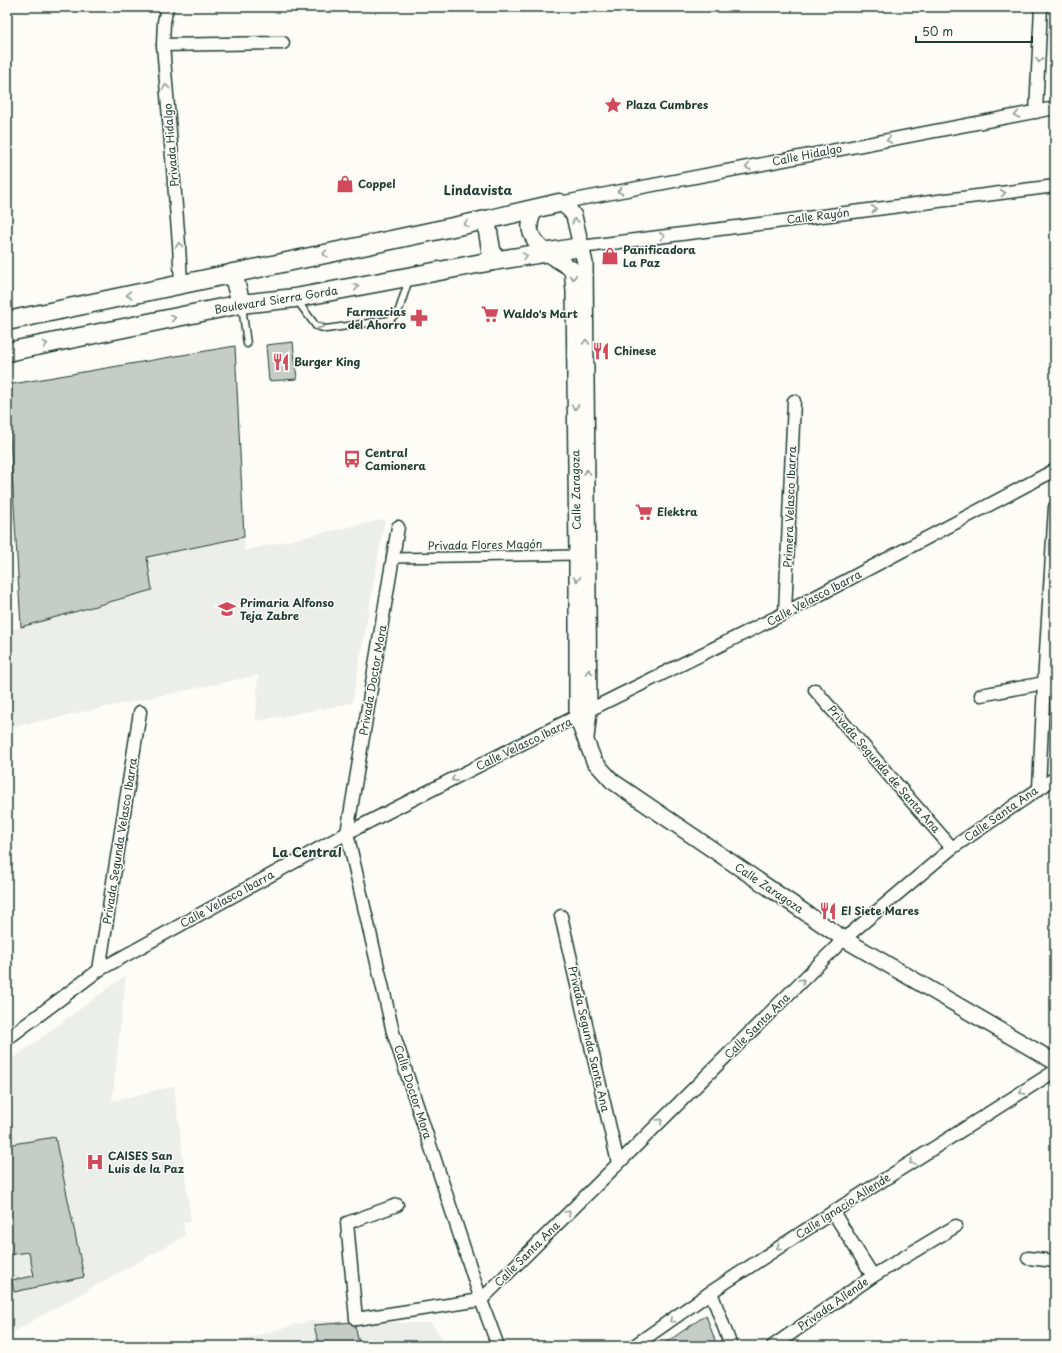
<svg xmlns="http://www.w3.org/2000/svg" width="1062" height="1353" viewBox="0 0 1062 1353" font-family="'Playpen Sans',sans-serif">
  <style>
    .built { fill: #eceee9 }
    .building { fill: #c6cdc7; stroke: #1f3d34 }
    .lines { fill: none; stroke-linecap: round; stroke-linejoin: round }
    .service-casing { stroke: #1f3d34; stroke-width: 9 }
    .pedestrian-casing { stroke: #1f3d34; stroke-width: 12 }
    .minor-casing { stroke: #1f3d34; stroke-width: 15 }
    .tertiary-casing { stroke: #1f3d34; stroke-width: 18 }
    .secondary-casing { stroke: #1f3d34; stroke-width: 21 }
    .service { stroke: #fdfcf7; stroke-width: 6 }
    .pedestrian { stroke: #fdfcf7; stroke-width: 9 }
    .minor { stroke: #fdfcf7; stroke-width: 12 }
    .tertiary { stroke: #fdfcf7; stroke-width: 15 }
    .secondary { stroke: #fdfcf7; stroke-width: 18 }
    .oneway { stroke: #8e9c96 }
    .labels { text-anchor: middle; stroke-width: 3; stroke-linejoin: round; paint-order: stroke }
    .poi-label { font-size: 11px; font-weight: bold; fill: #1f3d34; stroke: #fdfcf7; text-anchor: start }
    .street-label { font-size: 11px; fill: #1f3d34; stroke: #fdfcf7 }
    .quarter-label { font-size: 13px; font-weight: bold; fill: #1f3d34; stroke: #fdfcf7 }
  </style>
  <rect width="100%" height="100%" fill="#fdfcf7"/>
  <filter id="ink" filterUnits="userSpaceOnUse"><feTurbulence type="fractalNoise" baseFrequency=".025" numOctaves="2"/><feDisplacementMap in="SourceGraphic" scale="8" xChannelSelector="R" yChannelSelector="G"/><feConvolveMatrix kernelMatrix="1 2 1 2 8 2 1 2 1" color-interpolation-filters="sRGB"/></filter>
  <g filter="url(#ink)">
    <g class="built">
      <polygon points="385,519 352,703 256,721 258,675 7,728 7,631 152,590 147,557 244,537 244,551"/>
      <polygon points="126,975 112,1101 174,1086 191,1222 183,1223 185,1236 18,1329 7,1337 7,1063"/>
      <polygon points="309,1321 431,1323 448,1346 220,1346"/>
    </g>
    <g class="building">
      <polygon points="293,342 297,379 269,381 266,345"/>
      <polygon points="235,346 244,537 147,557 152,590 21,627 7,385"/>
      <polygon points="55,1137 84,1277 14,1292 12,1280 34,1276 29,1252 7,1255 7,1145"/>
      <polygon points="706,1315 717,1346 661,1346"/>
      <polygon points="354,1322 359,1343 348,1346 319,1346 314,1325"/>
    </g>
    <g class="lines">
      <g class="service-casing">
        <g id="service">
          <polyline points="296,299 316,326 326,329 390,320 399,310 409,279"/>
          <polyline points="242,306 247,344"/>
        </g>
      </g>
      <g class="pedestrian-casing">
        <polyline id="pedestrian" points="393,558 577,555"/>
      </g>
      <g class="minor-casing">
        <g id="minor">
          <polyline points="167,7 164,22 163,45 179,244 181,284"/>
          <polyline points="163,45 283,43"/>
          <polyline points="1036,112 1041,7"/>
          <polyline points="559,203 1055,108"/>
          <polyline points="581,247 1055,186"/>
          <polyline points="398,527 347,833 393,1032 481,1300 498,1346"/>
          <polyline points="785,613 794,401"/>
          <polyline points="815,690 952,848"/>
          <polyline points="981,695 1044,683"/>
          <polyline points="1039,788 1044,683 1055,507"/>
          <polyline points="561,916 618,1163"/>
          <polyline points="99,970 140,712"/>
          <polyline points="7,1039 99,970 347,833 529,740 785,613 1055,470"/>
          <polyline points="397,1205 347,1223 356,1319 481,1300 844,939 952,848 1055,778"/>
          <polyline points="833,1212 873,1276"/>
          <polyline points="1028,1258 1055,1261"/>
          <polyline points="711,1292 731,1346"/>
          <polyline points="634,1346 711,1292 833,1212 1055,1071"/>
          <polyline points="773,1346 873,1276 956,1226"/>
        </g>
      </g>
      <g class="tertiary-casing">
        <g id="tertiary">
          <path d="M559 203C566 206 570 209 574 216L585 263 589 711 586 738"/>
          <path d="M537 208C515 237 550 256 572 269L574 291 577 555V718L594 761 612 781 844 939 1055 1062"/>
        </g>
      </g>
      <g class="secondary-casing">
        <g id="secondary">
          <polyline points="486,220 493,261"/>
          <polyline points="233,273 241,304"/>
          <polyline points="7,321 486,220 559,203"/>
          <polyline points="7,352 241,304 295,298 493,261 581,247"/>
        </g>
      </g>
      <use href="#service" class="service"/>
      <use href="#pedestrian" class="pedestrian"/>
      <use href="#minor" class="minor"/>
      <use href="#tertiary" class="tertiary"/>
      <use href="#secondary" class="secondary"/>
    </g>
    <defs><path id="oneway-chevron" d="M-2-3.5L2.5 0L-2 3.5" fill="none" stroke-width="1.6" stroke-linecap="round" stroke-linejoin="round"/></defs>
    <g class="oneway">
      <use href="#oneway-chevron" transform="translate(1039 60) rotate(93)"/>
      <use href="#oneway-chevron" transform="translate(166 87) rotate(-95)"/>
      <use href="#oneway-chevron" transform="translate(1017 115) rotate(169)"/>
      <use href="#oneway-chevron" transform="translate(889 140) rotate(169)"/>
      <use href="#oneway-chevron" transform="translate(748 167) rotate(169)"/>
      <use href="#oneway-chevron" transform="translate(620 191) rotate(169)"/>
      <use href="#oneway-chevron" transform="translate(1003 193) rotate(-7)"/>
      <use href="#oneway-chevron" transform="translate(874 209) rotate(-7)"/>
      <use href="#oneway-chevron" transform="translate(575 221) rotate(-106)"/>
      <use href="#oneway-chevron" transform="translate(466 224) rotate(168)"/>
      <use href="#oneway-chevron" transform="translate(662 236) rotate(-7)"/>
      <use href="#oneway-chevron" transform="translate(179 245) rotate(-94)"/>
      <use href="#oneway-chevron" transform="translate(325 254) rotate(168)"/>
      <use href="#oneway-chevron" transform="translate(525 256) rotate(-9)"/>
      <use href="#oneway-chevron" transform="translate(573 277) rotate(85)"/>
      <use href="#oneway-chevron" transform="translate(356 287) rotate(-11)"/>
      <use href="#oneway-chevron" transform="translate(129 295) rotate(168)"/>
      <use href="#oneway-chevron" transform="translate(173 318) rotate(-12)"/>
      <use href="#oneway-chevron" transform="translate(321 326) rotate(24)"/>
      <use href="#oneway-chevron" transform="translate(586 342) rotate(-90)"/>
      <use href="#oneway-chevron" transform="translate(45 344) rotate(-12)"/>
      <use href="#oneway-chevron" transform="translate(575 407) rotate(89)"/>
      <use href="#oneway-chevron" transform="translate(587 472) rotate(-90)"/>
      <use href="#oneway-chevron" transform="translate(577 579) rotate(90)"/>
      <use href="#oneway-chevron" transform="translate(589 672) rotate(-90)"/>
      <use href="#oneway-chevron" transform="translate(454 779) rotate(153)"/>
      <use href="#oneway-chevron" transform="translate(802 981) rotate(-45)"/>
      <use href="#oneway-chevron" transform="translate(1022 1092) rotate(148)"/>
      <use href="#oneway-chevron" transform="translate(660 1121) rotate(-45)"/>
      <use href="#oneway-chevron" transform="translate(912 1162) rotate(148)"/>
      <use href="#oneway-chevron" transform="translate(568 1213) rotate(-45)"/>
      <use href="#oneway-chevron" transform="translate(779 1247) rotate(146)"/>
      <use href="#oneway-chevron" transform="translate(672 1320) rotate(145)"/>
    </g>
  </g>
  <defs>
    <g id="sight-bare" transform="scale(1.38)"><path d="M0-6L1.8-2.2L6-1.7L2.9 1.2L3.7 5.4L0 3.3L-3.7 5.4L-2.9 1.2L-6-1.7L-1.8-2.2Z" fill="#d1495b" stroke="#fdfcf7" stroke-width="2.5" paint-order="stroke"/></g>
    <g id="shop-bare" transform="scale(1.38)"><path d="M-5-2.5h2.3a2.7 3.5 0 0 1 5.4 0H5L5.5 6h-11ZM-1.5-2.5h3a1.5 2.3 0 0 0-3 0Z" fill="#d1495b" stroke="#fdfcf7" stroke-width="2.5" paint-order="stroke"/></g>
    <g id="supermarket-bare" transform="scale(1.38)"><path d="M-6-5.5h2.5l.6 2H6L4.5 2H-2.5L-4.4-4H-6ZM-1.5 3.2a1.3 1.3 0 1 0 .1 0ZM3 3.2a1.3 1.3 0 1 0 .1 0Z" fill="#d1495b" stroke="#fdfcf7" stroke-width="2.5" paint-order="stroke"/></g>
    <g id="pharmacy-bare" transform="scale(1.38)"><path d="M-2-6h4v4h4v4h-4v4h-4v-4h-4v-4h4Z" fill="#d1495b" stroke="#fdfcf7" stroke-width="2.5" paint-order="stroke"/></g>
    <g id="restaurant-bare" transform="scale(1.38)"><path d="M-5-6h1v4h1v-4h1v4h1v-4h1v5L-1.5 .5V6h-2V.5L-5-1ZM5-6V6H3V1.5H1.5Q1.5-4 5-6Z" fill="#d1495b" stroke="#fdfcf7" stroke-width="2.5" paint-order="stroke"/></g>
    <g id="bus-bare" transform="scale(1.38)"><path d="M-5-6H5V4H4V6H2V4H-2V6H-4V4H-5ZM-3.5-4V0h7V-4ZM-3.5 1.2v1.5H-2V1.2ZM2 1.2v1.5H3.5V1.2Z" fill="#d1495b" stroke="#fdfcf7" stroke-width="2.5" paint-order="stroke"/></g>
    <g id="school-bare" transform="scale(1.38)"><path d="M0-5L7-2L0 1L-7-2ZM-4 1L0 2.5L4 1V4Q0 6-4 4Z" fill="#d1495b" stroke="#fdfcf7" stroke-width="2.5" paint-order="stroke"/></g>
    <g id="hospital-bare" transform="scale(1.38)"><path d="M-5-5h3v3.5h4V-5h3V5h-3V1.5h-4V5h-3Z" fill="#d1495b" stroke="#fdfcf7" stroke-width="2.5" paint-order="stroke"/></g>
  </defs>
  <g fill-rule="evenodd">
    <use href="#sight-bare" x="613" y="105"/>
    <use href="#shop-bare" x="345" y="184"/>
    <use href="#shop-bare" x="610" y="256"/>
    <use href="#supermarket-bare" x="490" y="314"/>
    <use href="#pharmacy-bare" x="419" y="318"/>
    <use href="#restaurant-bare" x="601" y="351"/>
    <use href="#restaurant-bare" x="281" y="362"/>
    <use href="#bus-bare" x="352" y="459"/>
    <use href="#supermarket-bare" x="644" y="512"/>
    <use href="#school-bare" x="227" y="609"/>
    <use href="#restaurant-bare" x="828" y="911"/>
    <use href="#hospital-bare" x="95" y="1162"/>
  </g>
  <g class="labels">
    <g class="poi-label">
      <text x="626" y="109">Plaza Cumbres</text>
      <text x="358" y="188">Coppel</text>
      <text x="623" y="254">Panificadora<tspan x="623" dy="13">La Paz</tspan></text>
      <text x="406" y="316" text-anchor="end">Farmacias<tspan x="406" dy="13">del Ahorro</tspan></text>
      <text x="503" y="318">Waldo's Mart</text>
      <text x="614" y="355">Chinese</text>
      <text x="294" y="366">Burger King</text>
      <text x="365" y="457">Central<tspan x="365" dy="13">Camionera</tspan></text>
      <text x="657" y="516">Elektra</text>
      <text x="240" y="607">Primaria Alfonso<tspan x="240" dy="13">Teja Zabre</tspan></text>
      <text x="841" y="915">El Siete Mares</text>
      <text x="108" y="1160">CAISES San<tspan x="108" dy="13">Luis de la Paz</tspan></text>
    </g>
    <g class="street-label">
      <text transform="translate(171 145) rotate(-95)" y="4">Privada Hidalgo</text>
      <text transform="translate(807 155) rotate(-11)" y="4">Calle Hidalgo</text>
      <text transform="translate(818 216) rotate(-7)" y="4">Calle Rayón</text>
      <text transform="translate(276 300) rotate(-9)" y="4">Boulevard Sierra Gorda</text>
      <text transform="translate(576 490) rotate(-91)" y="4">Calle Zaragoza</text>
      <text transform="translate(790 507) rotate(-88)" y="4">Primera Velasco Ibarra</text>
      <text transform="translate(485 545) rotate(-1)" y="4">Privada Flores Magón</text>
      <text transform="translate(814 598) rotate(-28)" y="4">Calle Velasco Ibarra</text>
      <text transform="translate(373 680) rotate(-80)" y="4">Privada Doctor Mora</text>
      <text transform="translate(524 744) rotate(-26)" y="4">Calle Velasco Ibarra</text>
      <text transform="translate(884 769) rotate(49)" y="4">Privada Segunda de Santa Ana</text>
      <text transform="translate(1001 814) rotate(-35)" y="4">Calle Santa Ana</text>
      <text transform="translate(120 841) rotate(-81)" y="4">Privada Segunda Velasco Ibarra</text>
      <text transform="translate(769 888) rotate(34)" y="4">Calle Zaragoza</text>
      <text transform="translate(227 899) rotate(-29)" y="4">Calle Velasco Ibarra</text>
      <text transform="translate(757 1026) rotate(-45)" y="4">Calle Santa Ana</text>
      <text transform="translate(589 1039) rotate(77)" y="4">Privada Segunda Santa Ana</text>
      <text transform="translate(413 1092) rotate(72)" y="4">Calle Doctor Mora</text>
      <text transform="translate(843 1206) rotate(-33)" y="4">Calle Ignacio Allende</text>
      <text transform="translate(527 1254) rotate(-45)" y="4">Calle Santa Ana</text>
      <text transform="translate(833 1304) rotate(-35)" y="4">Privada Allende</text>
    </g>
    <g class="quarter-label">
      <text x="478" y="195">Lindavista</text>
      <text x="307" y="857">La Central</text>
    </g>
  </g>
  <rect width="1062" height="1353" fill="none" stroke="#fdfcf7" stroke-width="24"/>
  <rect x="12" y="12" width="1038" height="1329" fill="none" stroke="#1f3d34" stroke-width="1.5" filter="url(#ink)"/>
  <path d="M916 36v6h116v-6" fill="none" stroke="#1f3d34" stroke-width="2"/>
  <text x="922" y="36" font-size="12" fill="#1f3d34" stroke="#fdfcf7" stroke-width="3" paint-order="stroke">50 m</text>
</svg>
